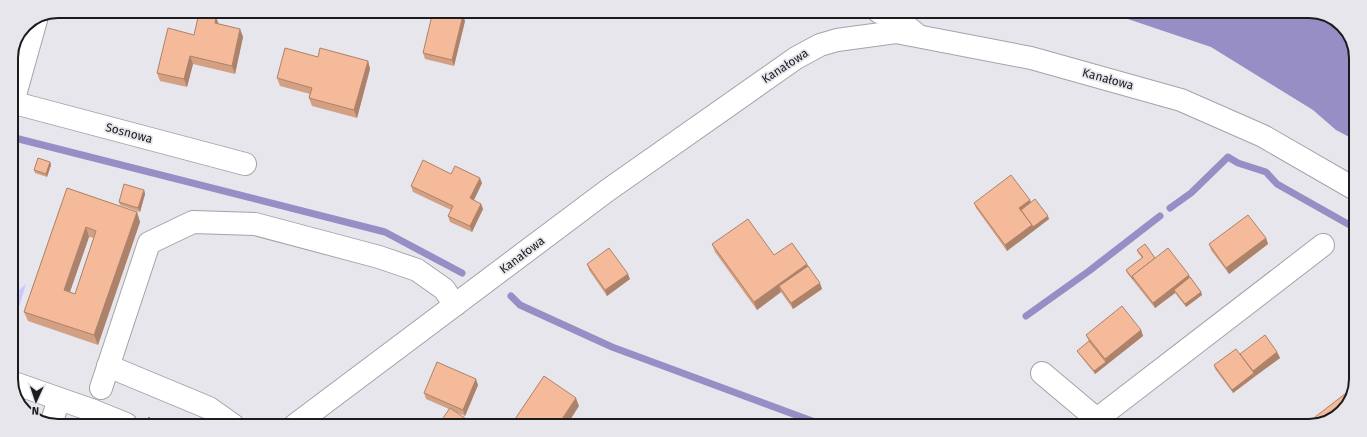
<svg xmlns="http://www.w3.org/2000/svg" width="1367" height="437" viewBox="0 0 1367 437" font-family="'Fira Sans',sans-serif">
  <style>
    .green { fill: #cec7fd }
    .water { fill: #968ec5 }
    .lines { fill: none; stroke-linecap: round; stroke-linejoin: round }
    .stream { stroke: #968ec5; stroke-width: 7 }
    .minor-casing { stroke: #a4a3a9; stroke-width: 24 }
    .major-casing { stroke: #a4a3a9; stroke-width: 24 }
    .path { stroke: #7f7f83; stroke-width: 2.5; stroke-dasharray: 2 3; stroke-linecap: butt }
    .minor { stroke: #fff; stroke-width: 22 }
    .major { stroke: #fff; stroke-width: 22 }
    .wall { fill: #d3a084; fill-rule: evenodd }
    .shaded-wall { fill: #ac826b }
    .building { fill: #f5ba99; stroke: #ac826b; fill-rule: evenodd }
    .labels { text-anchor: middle; stroke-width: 3.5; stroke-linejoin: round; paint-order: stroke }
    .street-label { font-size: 12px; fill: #1c1c1e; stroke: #e7e6ed }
    .rim { fill: none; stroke: #1c1c1e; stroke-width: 2 }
  </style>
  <rect width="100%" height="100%" fill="#e7e6ed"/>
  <polygon class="green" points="26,284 11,333 11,297"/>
  <polygon class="water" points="1107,12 1321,13 1346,29 1356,55 1355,140 1336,130 1313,110 1211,47"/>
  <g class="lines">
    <g class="stream">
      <polyline points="11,137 385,232 462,273"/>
      <polyline points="1170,208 1191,193 1228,157 1238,163 1266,172 1277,184 1355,228"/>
      <polyline points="511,296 520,305 612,347 823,425"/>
      <polyline points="1026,316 1089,271 1160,216"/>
    </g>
    <g class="minor-casing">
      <g id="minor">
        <polyline points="879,12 899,20 915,33"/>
        <polyline points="11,102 245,164"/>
        <polyline points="13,102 36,20"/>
        <polyline points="108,366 209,408 233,425"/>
        <polyline points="1042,373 1105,426"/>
        <polyline points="101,388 149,243 193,222 255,224 379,257 417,270 444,289 455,305"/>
        <polyline points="1097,419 1323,245"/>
        <polyline points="51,424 59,399"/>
        <polyline points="295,425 608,190 796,58 820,45 837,40 896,32 1031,58 1181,100 1263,136 1355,189"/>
      </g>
    </g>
    <g class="major-casing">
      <polyline id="major" points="11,382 94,411 126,424"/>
    </g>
    <g class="path">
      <polyline points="148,418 164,424"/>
      <polyline points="727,425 729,419"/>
    </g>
    <use href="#minor" class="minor"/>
    <use href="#major" class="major"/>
  </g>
  <g class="wall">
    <polygon points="216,17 218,24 240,29 243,37 235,74 193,64 187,87 160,81 157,73 194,35"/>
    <polygon points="465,21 454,66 425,59 423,53"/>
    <polygon points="318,57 368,61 370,69 357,118 312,106 309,98 310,94 280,86 277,78"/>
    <polygon points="50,162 51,165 47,177 35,173 34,170"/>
    <polygon points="451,174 482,183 474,200 481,204 483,209 472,232 450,222 448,216 451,210 413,192 411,186"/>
    <path d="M67 188 137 212 140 222 98 345 28 321 24 312ZM89 237 94 238 75 294 70 292Z"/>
    <polygon points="144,190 145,194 140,212 120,205 119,202"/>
    <polygon points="1030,200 1031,203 1049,219 1007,251 976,208 974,203"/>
    <polygon points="1266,238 1268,244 1229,274 1211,250 1209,244"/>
    <polygon points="712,244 774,255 807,264 822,289 793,309 781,292 757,310 715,252"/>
    <polygon points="1137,250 1155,258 1190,277 1201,292 1202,295 1186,307 1175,293 1155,308 1127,273 1126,270 1142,258 1138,253"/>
    <polygon points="587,264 630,279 607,296 589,270"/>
    <polygon points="1141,330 1143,336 1095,374 1079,354 1077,351 1089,342 1086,335"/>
    <polygon points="1277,352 1280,358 1233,393 1215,369 1214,365 1241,357 1240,354"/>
    <polygon points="478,385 465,416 426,399 424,393"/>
    <polygon points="1338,416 1317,423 1315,417"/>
  </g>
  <g class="shaded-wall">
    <polygon points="463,15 465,21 454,66 452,60"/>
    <polygon points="216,17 219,25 215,23"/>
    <polygon points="240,29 243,37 235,74 232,66"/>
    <polygon points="190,56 193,64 187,87 184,79"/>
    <polygon points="368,61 370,69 357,118 354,110"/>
    <polygon points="50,162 51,165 47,177 46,174"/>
    <polygon points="480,178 482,183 472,204 470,198"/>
    <polygon points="144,190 145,194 140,212 138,208"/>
    <polygon points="1030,200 1032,206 1022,213 1019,208"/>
    <polygon points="481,204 483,209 472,232 470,226"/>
    <polygon points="137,212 140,222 98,345 94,335"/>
    <polygon points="1048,216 1049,219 1007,251 1005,245 1032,225"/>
    <polygon points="86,227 89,237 67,300 64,290"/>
    <polygon points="1266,238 1268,244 1229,274 1226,268"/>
    <polygon points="807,264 810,272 779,286 781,292 757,310 754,302"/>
    <polygon points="628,274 630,279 607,296 605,290"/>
    <polygon points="1189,275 1191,281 1174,290 1175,293 1155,308 1153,303"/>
    <polygon points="820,283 822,289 793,309 791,303"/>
    <polygon points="1201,292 1202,295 1186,307 1185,304"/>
    <polygon points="1141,330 1143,336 1095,374 1094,371 1106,362 1105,359"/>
    <polygon points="1277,352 1280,358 1255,376 1253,371"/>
    <polygon points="1254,373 1255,376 1233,393 1232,390"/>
    <polygon points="476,379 478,385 465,416 463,410"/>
    <polygon points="576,398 579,406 567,425 558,425"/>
  </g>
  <g class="building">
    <polygon points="433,11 449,12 463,15 452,60 423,53"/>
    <polygon points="199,13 216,17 215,23 240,29 232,66 190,56 184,79 157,73 168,28 194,35"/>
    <polygon points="285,48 318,57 320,48 368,61 354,110 309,98 312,88 277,78"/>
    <polygon points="38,158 50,162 46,174 34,170"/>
    <polygon points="423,160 451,174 455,166 480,178 470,198 481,204 470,226 448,216 453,206 411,186"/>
    <polygon points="1011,175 1030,200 1019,208 1032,225 1005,245 974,203"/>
    <polygon points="124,184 144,190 138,208 119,202"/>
    <path d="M67 188 137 212 94 335 24 312ZM86 227 96 231 75 294 64 290Z"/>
    <polygon points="1035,199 1048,216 1033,227 1032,225 1021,210"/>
    <polygon points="1248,215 1266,238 1226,268 1209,244"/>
    <polygon points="748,219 774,255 792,243 807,264 754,302 712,244"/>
    <polygon points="1145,244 1155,258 1132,276 1133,279 1126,270 1143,257 1137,250"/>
    <polygon points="609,248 628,274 605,290 587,264"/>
    <polygon points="1168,248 1189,275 1153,303 1132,276"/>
    <polygon points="808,266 820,283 791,303 779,286"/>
    <polygon points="1190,277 1201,292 1185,304 1174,290"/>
    <polygon points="1122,306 1141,330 1105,359 1086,335"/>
    <polygon points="1265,335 1277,352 1253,371 1240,354"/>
    <polygon points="1089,341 1106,362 1094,371 1077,351"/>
    <polygon points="1236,349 1254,373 1232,390 1214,365"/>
    <polygon points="437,362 476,379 463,410 424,393"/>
    <polygon points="544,376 576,398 558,425 511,425"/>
    <polygon points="1350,390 1353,394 1338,416 1320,422 1315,417"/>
    <polygon points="450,408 475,425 438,425"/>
  </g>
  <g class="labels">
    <g class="street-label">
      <text transform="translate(785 66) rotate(-33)" y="4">Kanałowa</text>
      <text transform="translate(1108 79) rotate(15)" y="4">Kanałowa</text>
      <text transform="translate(129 133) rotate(15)" y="4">Sosnowa</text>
      <text transform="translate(522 255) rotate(-37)" y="4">Kanałowa</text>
    </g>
  </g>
  <path d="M0 0H1367V437H0ZM58 18H1309A40 40 0 0 1 1349 58V379A40 40 0 0 1 1309 419H58A40 40 0 0 1 18 379V58A40 40 0 0 1 58 18Z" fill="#e7e6ed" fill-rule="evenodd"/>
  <path class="rim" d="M58 18H1309A40 40 0 0 1 1349 58V379A40 40 0 0 1 1309 419H58A40 40 0 0 1 18 379V58A40 40 0 0 1 58 18Z"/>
  <g transform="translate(36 401) rotate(183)" stroke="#e7e6ed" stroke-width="3" paint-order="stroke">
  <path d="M0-3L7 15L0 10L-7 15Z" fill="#1c1c1e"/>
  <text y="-6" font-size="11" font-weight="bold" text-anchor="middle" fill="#1c1c1e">N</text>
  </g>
</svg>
